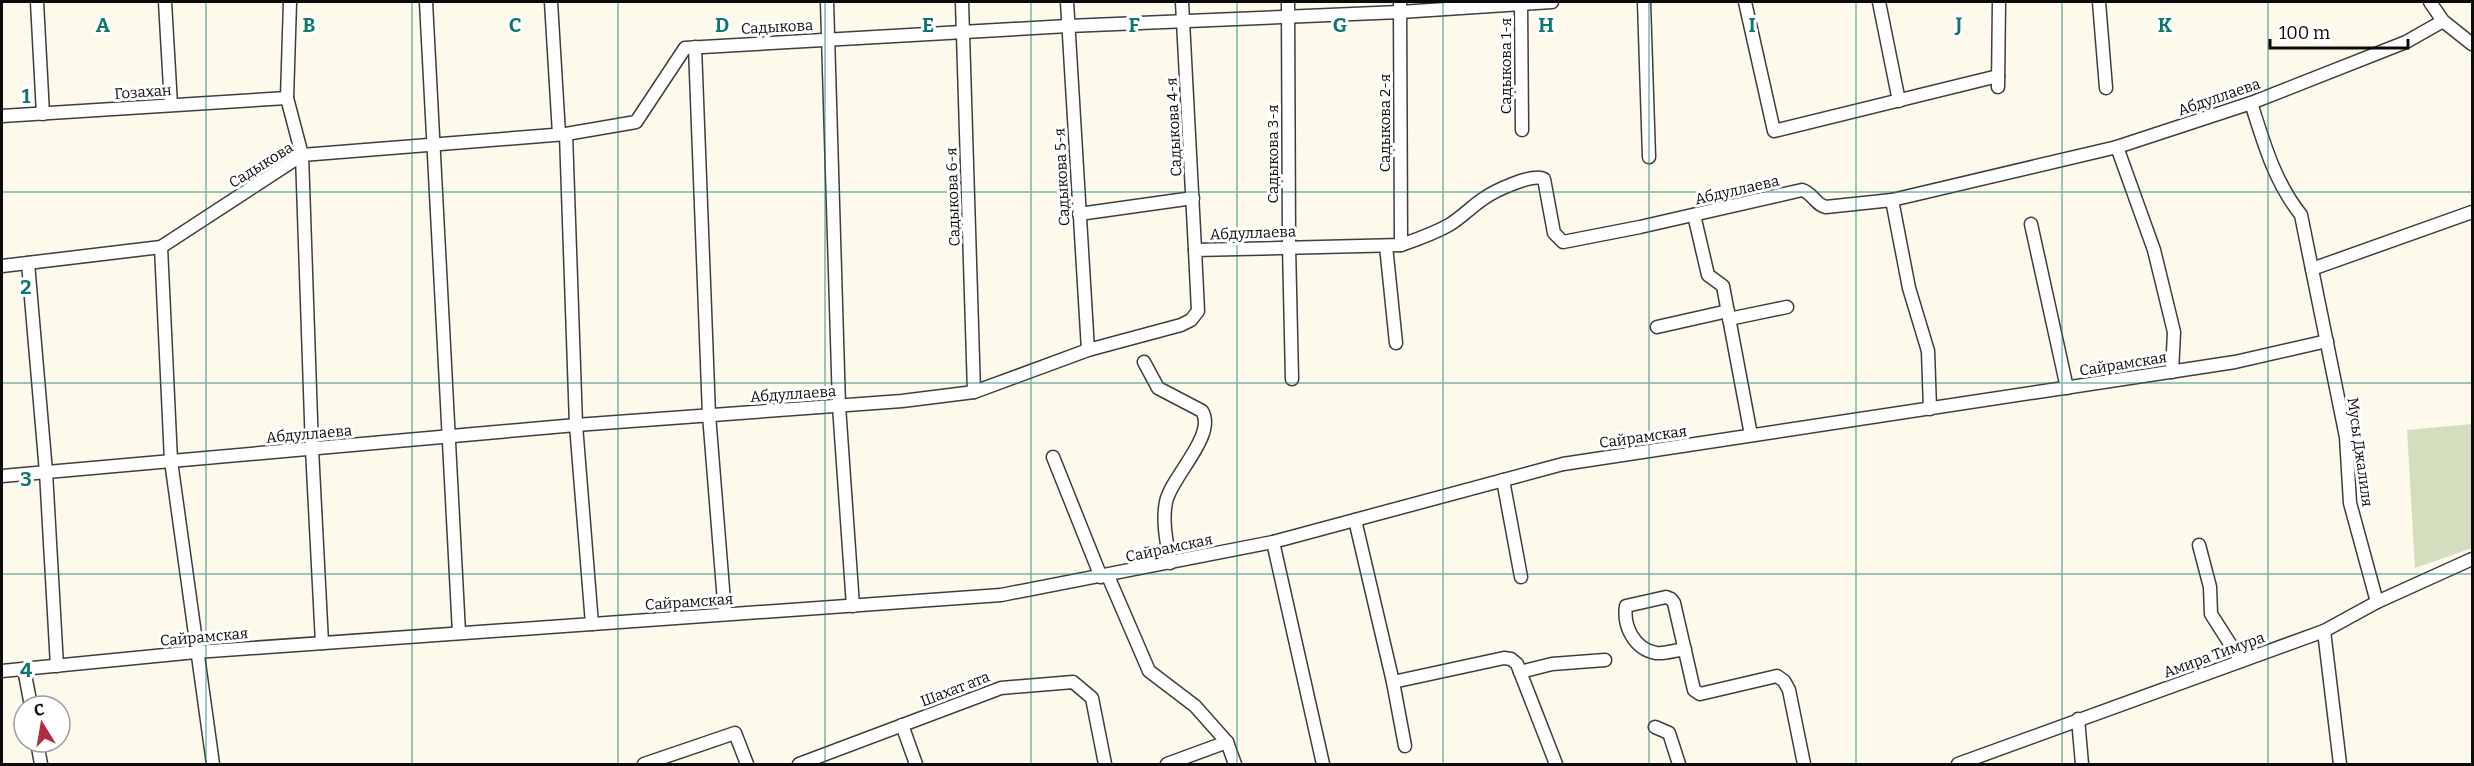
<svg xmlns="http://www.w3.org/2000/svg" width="2474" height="766" viewBox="0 0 2474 766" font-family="Bitter,serif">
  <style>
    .cemetery { fill: #d5ddbf }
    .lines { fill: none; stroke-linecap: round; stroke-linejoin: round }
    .minor-casing { stroke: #3e3e3e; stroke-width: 15 }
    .minor { stroke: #fff; stroke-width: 12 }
    .grid { fill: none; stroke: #0f766e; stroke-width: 1.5; stroke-opacity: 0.55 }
    .labels { text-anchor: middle; stroke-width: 6; stroke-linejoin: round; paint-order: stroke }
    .street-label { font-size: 15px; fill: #0b0b0b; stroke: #fff }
    .grid-label { font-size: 20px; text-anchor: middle; font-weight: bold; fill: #0f766e; stroke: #fff; stroke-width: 6; stroke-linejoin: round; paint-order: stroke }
  </style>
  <rect width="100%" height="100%" fill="#fdf9eb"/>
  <polygon class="cemetery" points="2472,424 2472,548 2415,568 2407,430"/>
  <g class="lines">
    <g class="minor-casing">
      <g id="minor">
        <polyline points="37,2 43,114"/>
        <polyline points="165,2 171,105"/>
        <polyline points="290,2 287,98 302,155 312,449 322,643"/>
        <polyline points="426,2 459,633"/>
        <polyline points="551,2 559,134"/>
        <polyline points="827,2 839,406 853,606"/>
        <polyline points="962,2 974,392"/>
        <polyline points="1067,2 1088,350"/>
        <polyline points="1182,2 1195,250"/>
        <polyline points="1288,2 1289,246 1292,379"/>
        <polyline points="1400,2 1401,245"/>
        <polyline points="1521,2 1522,130"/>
        <polyline points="1644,2 1649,157"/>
        <polyline points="1745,2 1774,131 1998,76"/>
        <polyline points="1879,2 1899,101"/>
        <polyline points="2099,2 2106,88"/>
        <polyline points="2430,2 2443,21 2472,44"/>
        <polyline points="695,47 709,415 725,614"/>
        <polyline points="1998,87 1999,2"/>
        <path d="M2251 103C2264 143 2274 181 2301 215L2346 437 2350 503 2377 602"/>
        <polyline points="2,116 287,98"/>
        <polyline points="566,134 576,425 592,624"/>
        <polyline points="2117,147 2154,250 2174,332 2172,372"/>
        <polyline points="1892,200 1909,288 1928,351 1930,409"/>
        <polyline points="1079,214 1193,198"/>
        <polyline points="1694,215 1708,275 1723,286 1751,435"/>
        <polyline points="2031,224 2067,388"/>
        <polyline points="1386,246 1396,343"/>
        <polyline points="161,247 171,461 213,764"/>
        <polyline points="28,263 46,472 57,666"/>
        <polyline points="2,266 161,247 302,155 566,134 636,122 685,48 1068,26 1400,12 1552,2"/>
        <polyline points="2312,269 2472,212"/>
        <polyline points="1729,319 1787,307"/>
        <polyline points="1657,327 1728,311"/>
        <path d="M1144 362 1158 388 1202 411C1217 435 1171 477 1166 502 1162 522 1167 543 1170 563"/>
        <polyline points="1053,457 1101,577"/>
        <path d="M2 476 576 425 902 401 974 392 1088 350 1181 325 1191 320 1198 311 1195 250 1401 245C1418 239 1433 234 1449 225 1461 218 1471 207 1483 199 1494 191 1532 173 1544 179L1554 233 1563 242 1640 227 1802 190C1813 193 1815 205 1826 207L1892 200 2117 147 2251 103 2406 42 2443 21"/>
        <polyline points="1503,480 1521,577"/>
        <polyline points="1355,520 1393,682 1504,658 1511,659 1517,664 1556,764"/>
        <polyline points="1273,542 1323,764"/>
        <polyline points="2199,545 2210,587 2211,614 2241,661"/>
        <polyline points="1108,576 1149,671 1195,706 1227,742 1235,764"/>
        <polyline points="2324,631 2340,764"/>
        <path d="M1685 649C1677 650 1665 654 1656 653 1634 649 1623 626 1626 606L1666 597 1671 599 1674 603 1694 690 1700 694 1777 676 1784 681 1789 690 1804 764"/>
        <polyline points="24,669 31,706"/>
        <polyline points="2,671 196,652 1001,595 1273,542 1563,464 2235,362 2327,341"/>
        <polyline points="1520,672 1552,664 1605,660"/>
        <polyline points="1393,682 1405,746"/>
        <polyline points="2078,719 2082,764"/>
        <polyline points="902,725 916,764"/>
        <polyline points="1655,727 1669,733 1679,764"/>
        <polyline points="37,742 41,764"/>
        <polyline points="644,764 735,733 747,764"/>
        <polyline points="799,764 1001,688 1073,682 1092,698 1105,764"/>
        <polyline points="1167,764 1227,742"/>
        <polyline points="1958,764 2324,631 2377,602 2472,559"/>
      </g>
    </g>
    <use href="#minor" class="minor"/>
  </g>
  <path class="grid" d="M206 2V764M412 2V764M618 2V764M825 2V764M1031 2V764M1237 2V764M1443 2V764M1649 2V764M1856 2V764M2062 2V764M2268 2V764M2 192H2472M2 383H2472M2 574H2472"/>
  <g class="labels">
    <g class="street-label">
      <text transform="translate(777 27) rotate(-3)" y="5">Садыкова</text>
      <text transform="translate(1506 66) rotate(-90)" y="5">Садыкова 1-я</text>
      <text transform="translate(143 92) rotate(-4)" y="5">Гозахан</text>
      <text transform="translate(2219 97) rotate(-19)" y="5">Абдуллаева</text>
      <text transform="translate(1385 123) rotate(-90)" y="5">Садыкова 2-я</text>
      <text transform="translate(1174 127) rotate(-93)" y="5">Садыкова 4-я</text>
      <text transform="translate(1273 154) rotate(-90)" y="5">Садыкова 3-я</text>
      <text transform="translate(261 165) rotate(-32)" y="5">Садыкова</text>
      <text transform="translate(1062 177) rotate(-93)" y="5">Садыкова 5-я</text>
      <text transform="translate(1737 190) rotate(-13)" y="5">Абдуллаева</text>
      <text transform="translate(953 197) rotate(-92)" y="5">Садыкова 6-я</text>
      <text transform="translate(1253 233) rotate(-2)" y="5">Абдуллаева</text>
      <text transform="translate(2123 364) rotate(-9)" y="5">Сайрамская</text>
      <text transform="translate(793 394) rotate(-4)" y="5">Абдуллаева</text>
      <text transform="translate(309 434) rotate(-5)" y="5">Абдуллаева</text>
      <text transform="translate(1643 437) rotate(-8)" y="5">Сайрамская</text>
      <text transform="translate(2360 452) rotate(82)" y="5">Мусы Джалиля</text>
      <text transform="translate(1169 548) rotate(-12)" y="5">Сайрамская</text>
      <text transform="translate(689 602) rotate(-4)" y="5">Сайрамская</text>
      <text transform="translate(204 637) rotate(-5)" y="5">Сайрамская</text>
      <text transform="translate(2214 655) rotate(-20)" y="5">Амира Тимура</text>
      <text transform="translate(955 689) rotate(-21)" y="5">Шахат ата</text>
    </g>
  </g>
  <g class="grid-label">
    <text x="103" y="32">A</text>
    <text x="309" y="32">B</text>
    <text x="515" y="32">C</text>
    <text x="722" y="32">D</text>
    <text x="928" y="32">E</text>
    <text x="1134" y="32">F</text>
    <text x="1340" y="32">G</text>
    <text x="1546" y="32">H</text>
    <text x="1752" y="32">I</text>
    <text x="1959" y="32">J</text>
    <text x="2165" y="32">K</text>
    <text x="26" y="103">1</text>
    <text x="26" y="294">2</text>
    <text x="26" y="486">3</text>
    <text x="26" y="677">4</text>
  </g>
  <rect width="2474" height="766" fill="none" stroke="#0b0b0b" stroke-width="6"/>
  <g transform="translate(42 724) rotate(349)"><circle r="28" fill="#ffffff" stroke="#9d9d9d" stroke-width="1.5"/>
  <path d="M0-4.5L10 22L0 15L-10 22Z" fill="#b02f3f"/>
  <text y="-9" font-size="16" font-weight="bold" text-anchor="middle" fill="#0b0b0b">С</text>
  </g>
  <path d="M2270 39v9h138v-9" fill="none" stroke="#0b0b0b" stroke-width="3"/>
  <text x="2279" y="39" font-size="18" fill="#0b0b0b" stroke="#ffffff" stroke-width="4.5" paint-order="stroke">100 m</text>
</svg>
